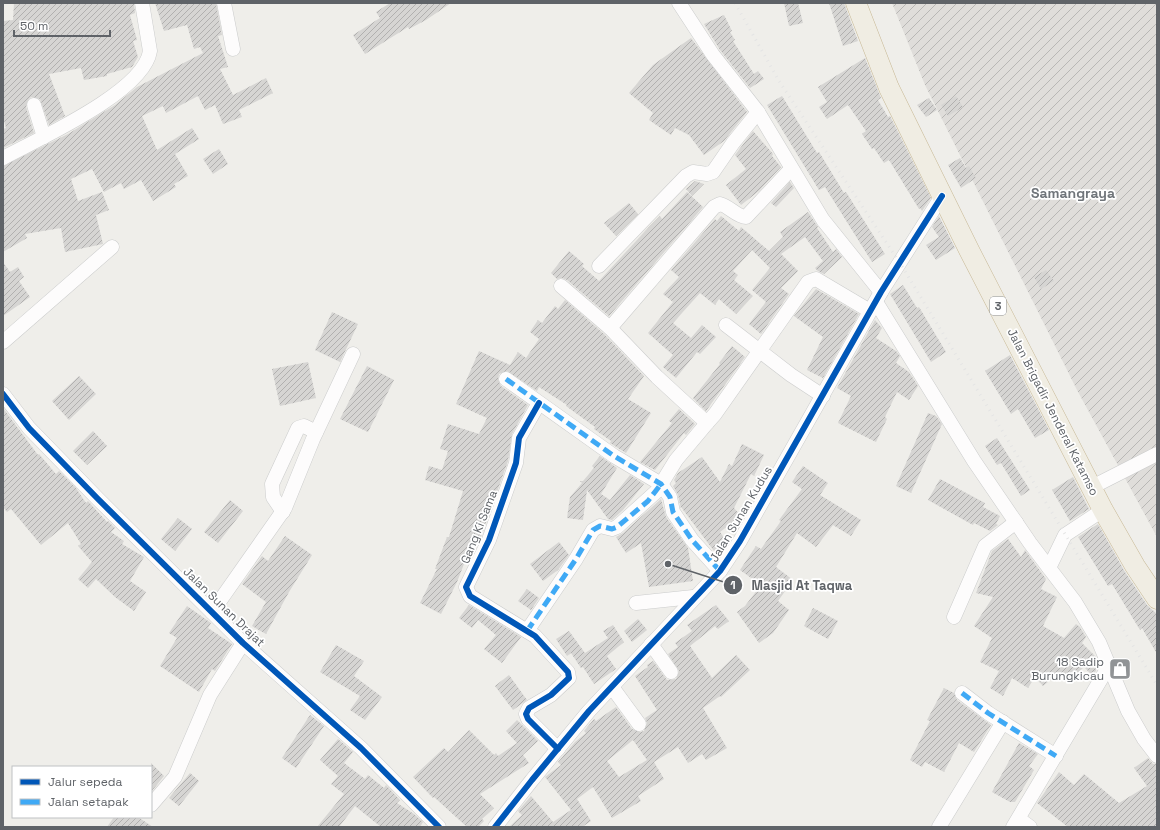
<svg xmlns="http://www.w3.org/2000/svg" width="1160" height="830" viewBox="0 0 1160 830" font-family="'Space Grotesk',sans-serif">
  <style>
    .industrial { fill: url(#industrial-furrows) }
    .building { fill: url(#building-hatch); fill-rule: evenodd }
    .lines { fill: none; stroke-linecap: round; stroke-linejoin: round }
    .minor-casing { stroke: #cbcccc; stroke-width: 15 }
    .highway-casing { stroke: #c8b996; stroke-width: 21 }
    .minor { stroke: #fdfcfc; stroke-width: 14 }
    .highway { stroke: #f0ede3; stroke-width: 20 }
    .rail { stroke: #e4e4e4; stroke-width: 3; stroke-dasharray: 1 5; stroke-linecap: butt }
    .quiet { stroke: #3fa9f5; stroke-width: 5; stroke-dasharray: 10 5; stroke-linecap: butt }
    .cycleway-casing { stroke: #fff; stroke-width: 8 }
    .cycleway { stroke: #0057b8; stroke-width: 6 }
    .labels { text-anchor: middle; stroke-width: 3.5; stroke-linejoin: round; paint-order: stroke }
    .shield { fill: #fff; stroke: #8f9295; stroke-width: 1 }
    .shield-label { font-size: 11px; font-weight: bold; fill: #5f6368 }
    .street-label { font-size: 12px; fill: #5f6368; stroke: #fff }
    .poi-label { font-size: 12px; fill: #5f6368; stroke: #fff; text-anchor: end }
    .quarter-label { font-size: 14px; font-weight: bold; fill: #70757a; stroke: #fff }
    .leader { fill: none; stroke: #5f6368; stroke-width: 1.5 }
    .callout-dot { fill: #5f6368; stroke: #fff; stroke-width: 1.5 }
    .mark-label { font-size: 12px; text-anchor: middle; font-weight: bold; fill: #fff }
    .callout-label { font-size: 13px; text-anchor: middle; font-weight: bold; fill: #5f6368; stroke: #fff; stroke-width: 3.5; stroke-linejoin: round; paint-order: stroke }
  </style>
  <defs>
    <pattern id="industrial-furrows" width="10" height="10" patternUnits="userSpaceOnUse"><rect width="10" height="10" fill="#dfddda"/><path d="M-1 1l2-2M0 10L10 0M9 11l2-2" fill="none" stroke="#b8b7b5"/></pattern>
    <pattern id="building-hatch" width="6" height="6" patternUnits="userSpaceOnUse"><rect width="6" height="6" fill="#d6d5d3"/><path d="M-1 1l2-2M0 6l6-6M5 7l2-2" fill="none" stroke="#b1b0af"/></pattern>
  </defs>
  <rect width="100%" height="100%" fill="#efeeea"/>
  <polygon class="industrial" points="892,3 1157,3 1157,537 1077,390 925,85"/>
  <g class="building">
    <polygon points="14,3 134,3 135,13 130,15 137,40 133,41 138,57 132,67 107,74 107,76 84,80 81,68 49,74 65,116 49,125 40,99 31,97 28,100 26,107 34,133 3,148 3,129 6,128 3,117 3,21 13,20"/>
    <polygon points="155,3 216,3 222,35 218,36 228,67 220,69 233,95 266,78 273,93 239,110 242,117 223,124 215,105 205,110 198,96 166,113 163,106 142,116 157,150 192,128 199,139 175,154 188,176 174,184 176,187 153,201 141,180 124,189 121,183 104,192 92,169 71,179 78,201 102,192 109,210 96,215 103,244 65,252 61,228 25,234 27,238 3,252 3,166 68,134 115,105 137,87 203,53 200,47 194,49 187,25 164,31"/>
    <polygon points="390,3 451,3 426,20 409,29 408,27 365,54 353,35 380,18 376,12"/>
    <polygon points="784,3 798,3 803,23 789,26"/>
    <polygon points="829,3 844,3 858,41 843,46"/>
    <polygon points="724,15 732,31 730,32 735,40 733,41 754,74 758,71 764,79 750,88 720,50 704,24"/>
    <polygon points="691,38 747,112 724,141 704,155 689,135 675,128 671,135 649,120 653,113 629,93 653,65"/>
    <polygon points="865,58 881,98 878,100 888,117 890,116 931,198 922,211 920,208 919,209 889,160 884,163 874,148 872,149 862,134 866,131 848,105 827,119 819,107 827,102 818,87"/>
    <polygon points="782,96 817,153 819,152 844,193 846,192 885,254 872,262 825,187 819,190 767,105"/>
    <polygon points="956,96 963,107 948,116 941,105"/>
    <polygon points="929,98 937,110 926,117 917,105"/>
    <polygon points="753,131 773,154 772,156 781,167 759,191 741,205 726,185 746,169 735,155"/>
    <polygon points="219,149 228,164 213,174 203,159"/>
    <polygon points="960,158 966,168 969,166 976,178 961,188 948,165"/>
    <polygon points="695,181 704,184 692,196 686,189"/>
    <polygon points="790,182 794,188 776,207 771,203"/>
    <polygon points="687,192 703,207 609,316 567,280 562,278 557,279 551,273 569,251 584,264 582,266 599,281 649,227 660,216 662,219"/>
    <polygon points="629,203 638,214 616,236 604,223"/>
    <polygon points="808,212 818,227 817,228 833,252 836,249 842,257 824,274 818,271 815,268 823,261 805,237 781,254 798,271 781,288 789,294 761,334 749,324 766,302 752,290 770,268 752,250 733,271 738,275 734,280 753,296 736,314 719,299 715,305 700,293 673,323 691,338 702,325 716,337 700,354 697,352 676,378 663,367 673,355 648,333 673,302 663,294 679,277 671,270 715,219 717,221 721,216 739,231 741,227 769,251 783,237 780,232"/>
    <polygon points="939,216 955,248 936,260 926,245 939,237 932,227"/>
    <polygon points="3,262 10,272 18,267 24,277 19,281 30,297 3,316"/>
    <polygon points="1046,270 1054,281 1041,289 1034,277"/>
    <polygon points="903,285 917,308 919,307 946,352 931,362 890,294"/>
    <polygon points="816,289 859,314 823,378 807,370 823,337 794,316"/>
    <polygon points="565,300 604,334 644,376 628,399 651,413 626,453 610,443 611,441 594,429 595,427 566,406 567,405 539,387 537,391 507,371 499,374 498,379 501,386 528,405 512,434 508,461 481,537 478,543 473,541 457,582 441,614 420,603 437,569 435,569 447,537 449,537 463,491 425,480 429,466 442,470 448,451 440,449 448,424 479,434 487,418 456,404 479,351 510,365 518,352 526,358 539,339 530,332 538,320 542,323 555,306 558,309"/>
    <polygon points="332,312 358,324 340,362 315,350"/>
    <polygon points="875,320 882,328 876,338 896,351 900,356 896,363 909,372 918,386 909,400 897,392 885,417 887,419 876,442 838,423 851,396 837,388"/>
    <polygon points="732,346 745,357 706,411 693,398 720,364 719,363"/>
    <polygon points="1010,355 1049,430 1035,438 1018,409 1011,414 985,371"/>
    <polygon points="308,362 316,398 280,406 272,369"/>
    <polygon points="367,366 394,380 368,432 340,419"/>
    <polygon points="79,376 96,394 69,420 52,401"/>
    <polygon points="3,408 38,455 39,454 56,474 59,471 76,488 86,503 88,501 107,522 108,521 115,528 111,532 124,541 122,544 144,557 130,581 146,592 134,611 115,597 96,579 88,588 78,579 92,562 78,546 81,544 68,523 41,545 11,509 7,512 3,507"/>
    <polygon points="679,409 695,424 686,435 684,433 655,470 640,462 672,423 669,421"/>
    <polygon points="928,413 936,416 942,424 911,493 896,486"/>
    <polygon points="93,431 107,446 87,465 73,451"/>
    <polygon points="997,438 1030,490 1021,496 1001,463 997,465 985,446"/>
    <polygon points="742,444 764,455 754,476 751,474 734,508 741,516 720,532 727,542 714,551 681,507 681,509 678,495 673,486 676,483 674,480 678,473 702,457 720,482 729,464 732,466"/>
    <polygon points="600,456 617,468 601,494 610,500 630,475 644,484 623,510 612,520 608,519 587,490 583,520 567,518 570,497 582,483 580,481 583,481 594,468 592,466"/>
    <polygon points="803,466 828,483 820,495 861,520 851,536 833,525 816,547 797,533 776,567 793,580 778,601 789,610 773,633 759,643 737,612 745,606 761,585 740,570 756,546 761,549 781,521 779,520 802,489 792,482"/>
    <polygon points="1073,477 1089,509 1070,521 1052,490"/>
    <polygon points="940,479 985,503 983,507 1000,516 996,524 998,525 990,531 974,523 973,525 928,500"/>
    <polygon points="661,499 666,517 688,548 693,581 649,587 641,543 626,553 616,537 623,533"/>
    <polygon points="230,500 243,511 218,543 204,532"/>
    <polygon points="178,518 192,529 175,551 161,539"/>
    <polygon points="1098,524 1125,572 1147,605 1157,614 1157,654 1142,628 1140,630 1112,584 1108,586 1078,537"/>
    <polygon points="285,536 312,555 289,592 266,634 252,626 266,602 242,584 262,556 268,561"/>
    <polygon points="1008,539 1021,557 1025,550 1046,579 1041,589 1057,597 1043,626 1064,638 1076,624 1080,627 1086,637 1082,643 1096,657 1099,665 1093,676 1084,667 1068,682 1059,673 1043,686 1035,677 1028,688 1012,678 1003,696 990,688 999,671 980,662 992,638 974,626 993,597 976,593 992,551"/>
    <polygon points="559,542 569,555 558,570 543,581 530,564"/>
    <polygon points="527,589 539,598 531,610 518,601"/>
    <polygon points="469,605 521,637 502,663 484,649 496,635 478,620 472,628 459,618"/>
    <path d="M716 605 729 621 718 629 715 626 690 646 712 678 736 655 750 670 721 697 720 696 703 708 727 748 706 760 702 754 688 763 678 747 654 762 664 779 638 796 641 801 612 818 593 787 577 799 591 821 582 827H509L522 815 518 811 531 796 553 822 571 810 545 777 561 765 558 762 575 742 586 733 584 731 594 719 596 721 616 707 632 729 640 732 644 731 647 723 645 718 657 710 635 676 648 667 647 665 653 661 667 680 676 679 679 671 668 654 678 647 675 643 692 631 687 625ZM633 740 647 760 619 777 607 761Z"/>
    <polygon points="187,606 211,623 208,628 232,644 215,671 212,669 199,692 160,666 177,638 169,633"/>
    <polygon points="813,608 838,621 828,639 804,626"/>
    <polygon points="638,619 647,630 632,642 624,631"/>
    <polygon points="613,625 624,642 607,656 616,669 594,684 583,667 581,668 571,653 567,656 556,639 569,631 585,653 608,638 603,631"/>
    <polygon points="336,645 364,661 354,676 382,697 365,720 350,710 360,696 320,672"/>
    <polygon points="509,675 527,700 513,710 495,686"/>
    <polygon points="944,688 954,693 957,700 991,725 974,752 959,743 944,772 925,762 922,767 910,760 930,721 927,720"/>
    <polygon points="310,715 324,726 296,768 282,758"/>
    <polygon points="517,720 538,741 523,755 529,763 480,794 494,808 482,819 484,821 478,827 467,827 434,797 433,798 413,777 444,748 448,752 469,730 494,755 496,753 498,756 517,743 506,731"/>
    <polygon points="338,739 353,752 344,763 365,779 368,775 384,788 386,785 400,800 397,803 414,814 423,822 420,827 381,827 355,806 339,827 317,827 344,794 331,784 338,776 320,760"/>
    <polygon points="1019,743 1038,754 1029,766 1034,770 1015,802 1010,802 992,792"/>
    <polygon points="1148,758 1153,764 1157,764 1157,827 1068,827 1037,803 1059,772 1074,785 1084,774 1119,803 1147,786 1134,768"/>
    <polygon points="151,763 164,776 151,792"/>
    <polygon points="190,773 199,781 179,806 169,798"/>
    <polygon points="114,817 138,817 153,827 107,827"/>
  </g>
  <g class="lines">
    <g class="minor-casing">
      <g id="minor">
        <polyline points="224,3 233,49"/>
        <polyline points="679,3 713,55 758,112 823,220 881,292"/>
        <polyline points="34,105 44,137"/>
        <path d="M3 158C38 139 144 92 150 51L142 3"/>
        <polyline points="599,266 686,176 693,172 707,174 713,172 733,143 758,112"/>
        <polyline points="561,286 610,328 657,377 707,423 715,414 808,282 816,279 870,311"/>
        <polyline points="876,302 974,461 1030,543 1049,568"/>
        <polyline points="726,325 791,375 823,396"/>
        <path d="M610 328 714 207 720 204C729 206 737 217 746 217L791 169"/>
        <polyline points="3,342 112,247"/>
        <polyline points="506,379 614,456 661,484 670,497 673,512 692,540 720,571"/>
        <polyline points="3,394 29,428 97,498 243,643 361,748 439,827"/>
        <polyline points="539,403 519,438 516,463 489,540 466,587 470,596 535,636 568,672 569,678 551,695 529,708 526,714 528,719 558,749"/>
        <polyline points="1092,487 1157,454"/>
        <polyline points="1103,510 1065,535 1049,568 1075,602 1099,642 1128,711 1144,739 1157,756"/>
        <polyline points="283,512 273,497 272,484 298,428 304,426 316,432"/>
        <polyline points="636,603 693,597"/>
        <polyline points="212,612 285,508 313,439 353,354"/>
        <polyline points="954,617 985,546 1016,522"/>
        <polyline points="527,631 576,559 593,530 600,526 612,529 617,527 657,491 676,460 707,423"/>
        <polyline points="651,644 671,672"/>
        <polyline points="612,687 639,724"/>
        <polyline points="962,693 988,713 1056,756"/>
        <polyline points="151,805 175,777 210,695 243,643"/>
        <polyline points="1019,819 1030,827"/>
        <polyline points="495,827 532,780 589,711 720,571 740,541 881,292 942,196"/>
        <polyline points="939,827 1003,722"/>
        <polyline points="1013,827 1110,664"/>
      </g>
    </g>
    <g class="highway-casing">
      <polyline id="highway" points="856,3 889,88 969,250 1103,510 1135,566 1157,599"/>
    </g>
    <use href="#minor" class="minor"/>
    <use href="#highway" class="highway"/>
    <polyline class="rail" points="735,3 779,81 900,263 1157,685"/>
    <g class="quiet">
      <polyline points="506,379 614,456 661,484 670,497 673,512 692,540 720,571"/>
      <polyline points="527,631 576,559 593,530 600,526 612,529 617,527 648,501 661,484"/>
      <polyline points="962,693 988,713 1056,756"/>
    </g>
    <g class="cycleway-casing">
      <g id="cycleway">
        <polyline points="3,394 29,428 97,498 243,643 361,748 439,827"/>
        <polyline points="539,403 519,438 516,463 489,540 466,587 470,596 535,636 568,672 569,678 551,695 529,708 526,714 528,719 558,749"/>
        <polyline points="495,827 532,780 589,711 720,571 740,541 881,292 942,196"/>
      </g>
    </g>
    <use href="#cycleway" class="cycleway"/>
  </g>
  <defs>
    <g id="shop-square" transform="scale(1.15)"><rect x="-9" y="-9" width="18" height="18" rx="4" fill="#919496" stroke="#fff"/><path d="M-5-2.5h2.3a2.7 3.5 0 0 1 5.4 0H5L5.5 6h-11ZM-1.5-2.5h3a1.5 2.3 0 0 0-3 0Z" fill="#fff"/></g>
  </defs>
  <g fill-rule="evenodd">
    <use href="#shop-square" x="1120" y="669"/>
  </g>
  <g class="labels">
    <rect class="shield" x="990" y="297" width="16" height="18" rx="3"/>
    <g class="shield-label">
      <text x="998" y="310">3</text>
    </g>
    <g class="street-label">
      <text transform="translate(1053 412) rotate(63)" y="4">Jalan Brigadir Jenderal Katamso</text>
      <text transform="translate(741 514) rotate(-59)" y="4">Jalan Sunan Kudus</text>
      <text transform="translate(479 527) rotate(-68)" y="4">Gang Ki Sama</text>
      <text transform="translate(224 607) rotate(44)" y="4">Jalan Sunan Drajat</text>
    </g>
    <g class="poi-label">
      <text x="1104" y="666">18 Sadip<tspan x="1104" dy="14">Burungkicau</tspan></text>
    </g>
    <g class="quarter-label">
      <text x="1073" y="198">Samangraya</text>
    </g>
  </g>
  <path class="leader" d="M668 564L733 585"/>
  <g class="callout-dot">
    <circle cx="668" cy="564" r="4"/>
    <circle cx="733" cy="585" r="10"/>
  </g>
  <g class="mark-label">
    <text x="733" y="589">1</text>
  </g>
  <g class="callout-label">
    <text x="802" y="590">Masjid At Taqwa</text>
  </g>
  <rect width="1160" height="830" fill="none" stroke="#5f6368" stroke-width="8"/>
  <rect x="12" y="766" width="140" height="52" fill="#ffffff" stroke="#bfc1c3"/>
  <rect x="20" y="779" width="20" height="6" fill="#0057b8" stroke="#bfc1c3"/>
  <text x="48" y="786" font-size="12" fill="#5f6368">Jalur sepeda</text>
  <rect x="20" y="799" width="20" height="6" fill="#3fa9f5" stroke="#bfc1c3"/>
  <text x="48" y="806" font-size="12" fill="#5f6368">Jalan setapak</text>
  <path d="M14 30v6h96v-6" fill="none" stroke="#5f6368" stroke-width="2"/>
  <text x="20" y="30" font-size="12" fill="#5f6368" stroke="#ffffff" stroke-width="3" paint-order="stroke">50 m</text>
</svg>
